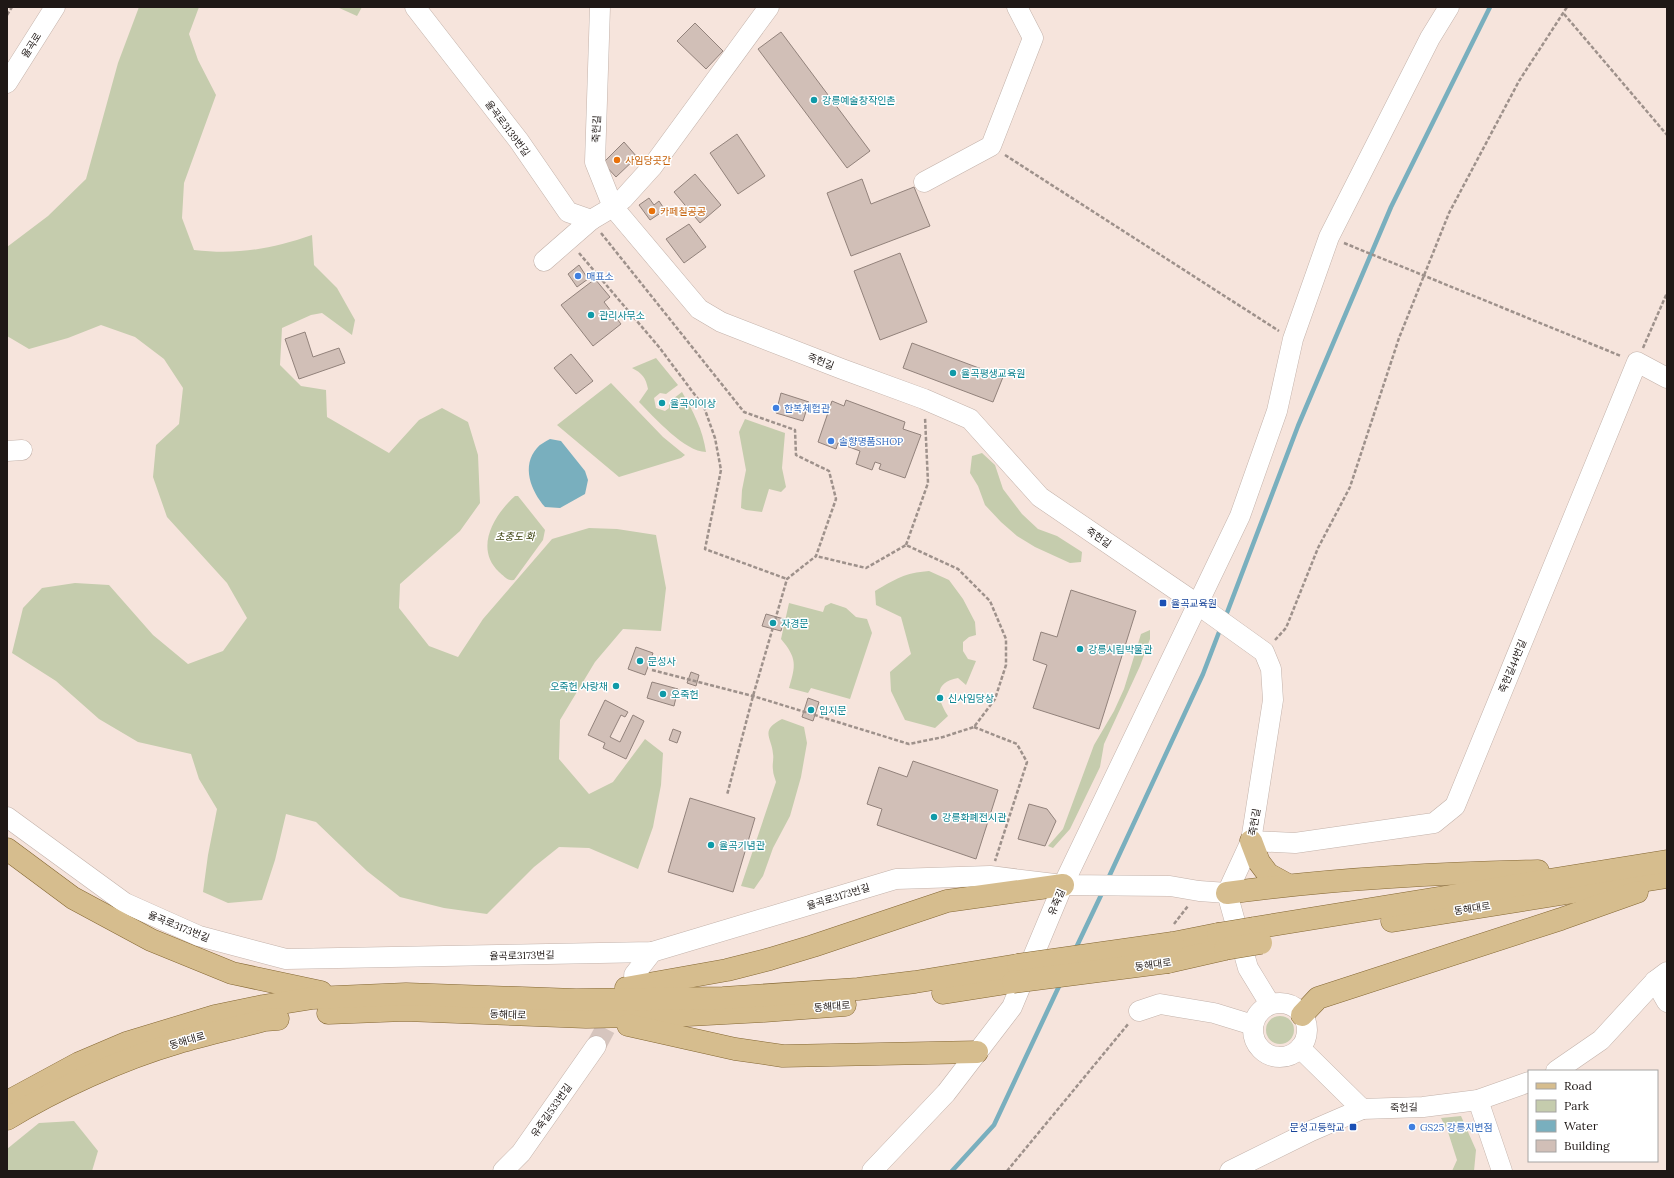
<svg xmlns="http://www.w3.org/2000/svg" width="1674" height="1178" viewBox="0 0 1674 1178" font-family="Lora,'Noto Sans KR',serif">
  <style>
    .green { fill: #c5ccad }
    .water { fill: #79afbe }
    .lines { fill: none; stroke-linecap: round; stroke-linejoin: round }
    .stream { stroke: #79afbe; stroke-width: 4.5 }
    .building { fill: #d1bfb7; stroke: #92827b }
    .minor-tunnel { stroke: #d6c5be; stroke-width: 20; stroke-dasharray: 20 10; stroke-linecap: butt }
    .minor-casing { stroke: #c3b2aa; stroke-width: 21 }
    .major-casing { stroke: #846733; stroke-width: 23 }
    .path { stroke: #9e918b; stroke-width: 2.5; stroke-dasharray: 4 2; stroke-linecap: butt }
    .minor { stroke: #fff; stroke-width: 20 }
    .major { stroke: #d6bd8e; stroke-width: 22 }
    .major-bridge-casing { stroke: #846733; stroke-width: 23; stroke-linecap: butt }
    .major-bridge { stroke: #d6bd8e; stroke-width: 22 }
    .culture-dot { fill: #0f9aa8; stroke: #fff; stroke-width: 1.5 }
    .food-dot { fill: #e8710a; stroke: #fff; stroke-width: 1.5 }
    .shop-dot { fill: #3f7fe0; stroke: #fff; stroke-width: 1.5 }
    .transit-dot { fill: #1a4fb4; stroke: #fff; stroke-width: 1.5 }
    .labels { text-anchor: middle; stroke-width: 3; stroke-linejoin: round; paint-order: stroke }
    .street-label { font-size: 10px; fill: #1f1816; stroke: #fff }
    .culture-label { font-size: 10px; fill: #0d838f; stroke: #fff; text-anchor: start }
    .food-label { font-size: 10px; fill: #c56008; stroke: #fff; text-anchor: start }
    .shop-label { font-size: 10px; fill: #366cbe; stroke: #fff; text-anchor: start }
    .park-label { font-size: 10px; font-style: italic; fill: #333a04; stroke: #fff }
    .transit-label { font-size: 10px; fill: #164399; stroke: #fff; text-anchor: start }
  </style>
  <rect width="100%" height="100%" fill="#f6e4dc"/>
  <g class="green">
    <path d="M139 7H199L189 34 198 60 216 95 184 183 182 218 194 250C238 255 271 249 312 235L314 265 337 288 355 320 352 335 322 313 311 315 282 328 280 365 301 386 326 390 327 417 389 453 419 420 442 408 468 422 478 455 480 503 460 531 400 584 399 608 429 646 458 657 483 619 552 539 589 528 617 529 656 535 666 588 661 631 623 629 595 662 560 720 559 759 589 794 613 782 645 739 663 753 661 785 653 827 638 869 589 848 559 847 534 867 487 914 444 908 400 897 367 871 316 822 286 814 275 860 262 900 228 903 203 892 208 855 217 809 199 779 191 754 138 742 99 719 56 681 12 653 23 608 42 588 75 583 109 585 153 635 188 664 223 651 247 618 227 583 167 517 153 477 156 445 179 424 183 388 164 359 135 337 101 325 68 338 29 349 7 336V247L48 216 86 179 118 63Z"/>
    <polygon points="337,7 362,7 357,16"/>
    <path d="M656 358 678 385 666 394 660 393 654 398 656 408 665 411 669 408V402L682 392C693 411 703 430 706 452 685 452 654 417 639 402L648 389C646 378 642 373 632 368Z"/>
    <polygon points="611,383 663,437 685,455 681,458 619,477 557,425"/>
    <polygon points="745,419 785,433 782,468 786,487 781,492 769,489 762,512 746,510 741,508 742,490 746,470 739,432"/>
    <polygon points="982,453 995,465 1003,489 1022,514 1038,529 1057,536 1082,552 1081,562 1070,563 1035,547 1017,536 1001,522 985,505 978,486 970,473 972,456"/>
    <path d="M515 496H518L545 530 543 540 514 580C507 581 504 576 499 572 474 548 494 515 515 496Z"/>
    <path d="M929 571 949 580 963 599 975 622 976 635 969 637 963 642V651L968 659 976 661 966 685 958 678C933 683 937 698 948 716L935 728 905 720 891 691 890 672 911 654 901 617 876 605 875 591C896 579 904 573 929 571Z"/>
    <path d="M789 603 823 612 825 606 831 603 846 608 856 617 867 619 872 633 850 699 811 688 808 693 789 688C796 665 797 658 781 639Z"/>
    <polygon points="1150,630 1150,639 1140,666 1104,744 1100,767 1070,829 1053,848 1048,846 1063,829 1094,745 1114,711 1124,689 1141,634"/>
    <path d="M782 719 804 727 807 743 801 777 790 816 773 848 763 876 754 889 741 886 776 782C775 778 773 774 773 770 772 764 774 759 773 754 772 737 759 731 782 719Z"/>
    <circle cx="1280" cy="1030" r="14"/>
    <polygon points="1461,1116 1476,1150 1474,1171 1452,1171 1457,1160 1448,1132 1441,1118"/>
    <polygon points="74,1121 98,1151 92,1171 7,1171 7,1149 39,1123"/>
  </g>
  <path class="water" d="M550 439 561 441 585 471 588 480 585 494 560 508 545 507C531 491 521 466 537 448 540 444 545 442 550 439Z"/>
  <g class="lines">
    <g class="stream">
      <polyline points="1225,618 1298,426 1391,207 1490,7"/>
      <polyline points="1107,881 1203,674 1221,627"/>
      <polyline points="1075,950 1103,891"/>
      <polyline points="952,1171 994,1125 1061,982"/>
    </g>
  </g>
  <g class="building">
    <polygon points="695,23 723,51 706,69 677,41"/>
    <polygon points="781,32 870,151 847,168 758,49"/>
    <polygon points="737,134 765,176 738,194 710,153"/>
    <polygon points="624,142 637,157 616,177 603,163"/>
    <polygon points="695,174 721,205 700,223 674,192"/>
    <polygon points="862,179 871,204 914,187 930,226 851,256 827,193"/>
    <polygon points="649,198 654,205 659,201 665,210 650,220 639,205"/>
    <polygon points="689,224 706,247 684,263 666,239"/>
    <polygon points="900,253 927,322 880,340 854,271"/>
    <polygon points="579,265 588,279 577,287 568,274"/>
    <polygon points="595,279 610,297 604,302 621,324 593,346 561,305"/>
    <polygon points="305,332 313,357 339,348 345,363 299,379 285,339"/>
    <polygon points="912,343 1003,377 993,402 903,368"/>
    <polygon points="571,354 593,381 576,394 554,368"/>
    <polygon points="781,393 809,402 803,421 776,413"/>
    <polygon points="846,400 905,422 903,429 921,435 905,478 879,469 881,464 875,462 872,470 856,464 860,451 838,443 836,449 818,442 832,401 844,406"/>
    <polygon points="1071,590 1136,611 1099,729 1033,708 1047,665 1033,660 1041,632 1057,637"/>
    <polygon points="766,614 784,619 781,631 762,626"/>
    <polygon points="636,647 653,653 645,675 628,669"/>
    <polygon points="691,672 699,675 696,686 687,683"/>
    <polygon points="652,682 678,689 674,706 647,698"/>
    <polygon points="808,698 819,702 813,721 802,717"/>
    <polygon points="605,700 628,712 625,717 621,715 610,737 620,742 633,715 644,721 626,759 603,748 605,743 588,735"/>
    <polygon points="673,729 681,732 677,743 669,740"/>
    <polygon points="913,761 998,790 976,859 877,825 882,809 867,804 879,767 907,777"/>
    <polygon points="690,798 755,818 733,892 668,872"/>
    <polygon points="1029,804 1047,809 1056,821 1045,846 1018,839"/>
  </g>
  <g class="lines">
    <polyline class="minor-tunnel" points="596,1046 619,1003"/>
    <g class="minor-casing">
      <g id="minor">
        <polyline points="415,7 519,141 568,212 591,220 613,207 623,199 652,167 769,7"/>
        <polyline points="600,7 595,162 613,207 699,309 721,322 842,369 924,399 970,419 1040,497 1197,604 1264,652 1271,669 1273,700 1251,841 1227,893 1248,968 1270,1004"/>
        <polyline points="7,83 55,7"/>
        <polyline points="924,182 991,146 1033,38 1017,7"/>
        <polyline points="544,261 591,220"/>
        <polyline points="7,451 22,450"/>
        <polyline points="7,817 125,903 199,936 286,959 652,952 896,879 990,876 1063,885 1170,886 1199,891 1227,893"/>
        <polyline points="1251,841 1295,843 1434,823 1455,806 1637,362 1667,378"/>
        <polyline points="634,975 652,952"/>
        <polyline points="1655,981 1667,1002"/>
        <circle cx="1280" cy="1030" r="27"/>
        <polyline points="1139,1011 1160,1004 1214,1013 1253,1025"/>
        <polyline points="1300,1048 1362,1109 1423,1107 1478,1100 1529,1082"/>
        <polyline points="1556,1071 1601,1040 1655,981 1667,972"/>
        <polyline points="1478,1100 1502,1171"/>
        <polyline points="503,1171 521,1153 596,1046"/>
        <polyline points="872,1171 946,1093 1012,1007 1063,885 1240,516 1277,411 1293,339 1329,237 1430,38 1449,7"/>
        <polyline points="1230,1171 1311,1131 1362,1109"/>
      </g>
    </g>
    <g class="major-casing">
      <g id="major">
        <polyline points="1251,841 1259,862 1268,874 1288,885"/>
        <polyline points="7,849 73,898 151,940 232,973 321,992"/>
        <path d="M1227 893C1330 879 1434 873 1538 871"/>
        <polyline points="1392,921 1667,877"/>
        <polyline points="1254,928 1667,861"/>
        <polyline points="1173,943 1218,934"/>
        <polyline points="1168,962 1225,949"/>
        <polyline points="626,988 727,970 770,959 813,946 947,901 1063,885"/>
        <polyline points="943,993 1013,982"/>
        <polyline points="328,1013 405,1010 586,1017 688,1015 764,1011 845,1005"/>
        <polyline points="1302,1015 1318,998 1561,919 1637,892"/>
        <polyline points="628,1025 735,1049 783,1056 977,1052"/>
        <polyline points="7,1102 79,1063 126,1043 215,1016 263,1006 313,998 406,994 576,1000 723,998 858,989 915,982 1018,965"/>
        <path d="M7 1119C56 1089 122 1059 177 1043 206 1034 236 1028 265 1020L278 1019"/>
      </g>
    </g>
    <g class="path">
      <polyline points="1564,14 1667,135"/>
      <polyline points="7,15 12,7"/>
      <polyline points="1005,155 1279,331"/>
      <polyline points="601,233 744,412 795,430 796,455 829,471 836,499 816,556 787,579 753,696 727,795"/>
      <polyline points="1344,243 1621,356"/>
      <polyline points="579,253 659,347 704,407 715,438 721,470 705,549 787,579"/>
      <polyline points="1643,348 1667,293"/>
      <polyline points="906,545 928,483 925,417"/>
      <polyline points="1275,640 1286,628 1318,548 1350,487 1399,338 1449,213 1519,81 1567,7"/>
      <polyline points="652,670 753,696 909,744 943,737 974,727 995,699 1006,665 1006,639 990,601 958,569 906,545 866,568 816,556"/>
      <polyline points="974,727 1017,744 1027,762 995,861"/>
      <polyline points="1174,924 1188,906"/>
      <polyline points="1007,1171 1129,1023"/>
    </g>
    <use href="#minor" class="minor"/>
    <use href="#major" class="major"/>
    <g class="major-bridge-casing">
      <g id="major-bridge">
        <polyline points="1218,934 1254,928"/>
        <polyline points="1225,949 1261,943"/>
        <polyline points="1018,965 1173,943"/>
        <polyline points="1013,982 1168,962"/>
      </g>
    </g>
    <use href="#major-bridge" class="major-bridge"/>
  </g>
  <g class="culture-dot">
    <circle cx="814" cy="100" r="4"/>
    <circle cx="591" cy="315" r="4"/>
    <circle cx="953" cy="373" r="4"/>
    <circle cx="662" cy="403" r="4"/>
    <circle cx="773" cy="623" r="4"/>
    <circle cx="1080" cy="649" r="4"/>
    <circle cx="640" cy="661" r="4"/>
    <circle cx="616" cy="686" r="4"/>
    <circle cx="663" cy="694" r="4"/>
    <circle cx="940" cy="698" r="4"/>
    <circle cx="811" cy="710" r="4"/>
    <circle cx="934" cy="817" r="4"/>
    <circle cx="711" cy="845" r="4"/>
  </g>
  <g class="food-dot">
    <circle cx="617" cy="160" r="4"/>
    <circle cx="652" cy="211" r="4"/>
  </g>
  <g class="shop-dot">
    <circle cx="578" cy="276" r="4"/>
    <circle cx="776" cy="408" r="4"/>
    <circle cx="831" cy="441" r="4"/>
    <circle cx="1412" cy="1127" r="4"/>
  </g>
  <g class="transit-dot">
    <rect x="1159" y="599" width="8" height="8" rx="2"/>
    <rect x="1349" y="1123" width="8" height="8" rx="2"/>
  </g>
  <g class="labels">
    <g class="street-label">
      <text transform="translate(31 45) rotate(-58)" y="4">율곡로</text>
      <text transform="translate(508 128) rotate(53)" y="4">율곡로3139번길</text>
      <text transform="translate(596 129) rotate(-88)" y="4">죽헌길</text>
      <text transform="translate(821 361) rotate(21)" y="4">죽헌길</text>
      <text transform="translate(1099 537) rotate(34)" y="4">죽헌길</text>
      <text transform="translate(1512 666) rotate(-68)" y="4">죽헌길44번길</text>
      <text transform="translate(1254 822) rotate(-81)" y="4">죽헌길</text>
      <text transform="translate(838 896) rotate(-17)" y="4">율곡로3173번길</text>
      <text transform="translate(1056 902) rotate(-67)" y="4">유죽길</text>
      <text transform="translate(1472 908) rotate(-9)" y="4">동해대로</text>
      <text transform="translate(179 926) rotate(22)" y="4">율곡로3173번길</text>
      <text transform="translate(522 955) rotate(-1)" y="4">율곡로3173번길</text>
      <text transform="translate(1153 964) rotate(-8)" y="4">동해대로</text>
      <text transform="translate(832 1006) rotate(-5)" y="4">동해대로</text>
      <text transform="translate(508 1014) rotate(2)" y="4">동해대로</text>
      <text transform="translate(187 1040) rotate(-16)" y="4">동해대로</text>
      <text transform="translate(1404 1107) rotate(-2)" y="4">죽헌길</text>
      <text transform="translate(551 1110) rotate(-55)" y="4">유죽길533번길</text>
    </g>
    <g class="culture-label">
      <text x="822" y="104">강릉예술창작인촌</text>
      <text x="599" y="319">관리사무소</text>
      <text x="961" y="377">율곡평생교육원</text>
      <text x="670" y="407">율곡이이상</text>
      <text x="781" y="627">자경문</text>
      <text x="1088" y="653">강릉시립박물관</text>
      <text x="648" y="665">문성사</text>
      <text x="608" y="690" text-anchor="end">오죽헌 사랑채</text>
      <text x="671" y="698">오죽헌</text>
      <text x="948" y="702">신사임당상</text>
      <text x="819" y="714">입지문</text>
      <text x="942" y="821">강릉화폐전시관</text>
      <text x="719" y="849">율곡기념관</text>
    </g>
    <g class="food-label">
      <text x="625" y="164">사임당곳간</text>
      <text x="660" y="215">카페칠공공</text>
    </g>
    <g class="shop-label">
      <text x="586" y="280">매표소</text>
      <text x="784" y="412">한복체험관</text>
      <text x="839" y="445">솔향명품SHOP</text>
      <text x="1420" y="1131">GS25 강릉지변점</text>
    </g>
    <g class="park-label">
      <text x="515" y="540">초충도 화</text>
    </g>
    <g class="transit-label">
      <text x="1171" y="607">율곡교육원</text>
      <text x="1345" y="1131" text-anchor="end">문성고등학교</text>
    </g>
  </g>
  <rect width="1674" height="1178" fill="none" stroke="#1f1816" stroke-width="16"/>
  <rect x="1528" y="1070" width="130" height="92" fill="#ffffff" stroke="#a5a3a2"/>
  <rect x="1536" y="1083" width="20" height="6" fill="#d6bd8e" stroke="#a5a3a2"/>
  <text x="1564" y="1090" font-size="12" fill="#1f1816">Road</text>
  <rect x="1536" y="1100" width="20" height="12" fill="#c5ccad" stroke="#a5a3a2"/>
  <text x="1564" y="1110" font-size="12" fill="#1f1816">Park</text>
  <rect x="1536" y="1120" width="20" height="12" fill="#79afbe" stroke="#a5a3a2"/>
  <text x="1564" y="1130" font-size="12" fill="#1f1816">Water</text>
  <rect x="1536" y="1140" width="20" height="12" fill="#d1bfb7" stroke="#a5a3a2"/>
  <text x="1564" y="1150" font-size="12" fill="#1f1816">Building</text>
</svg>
